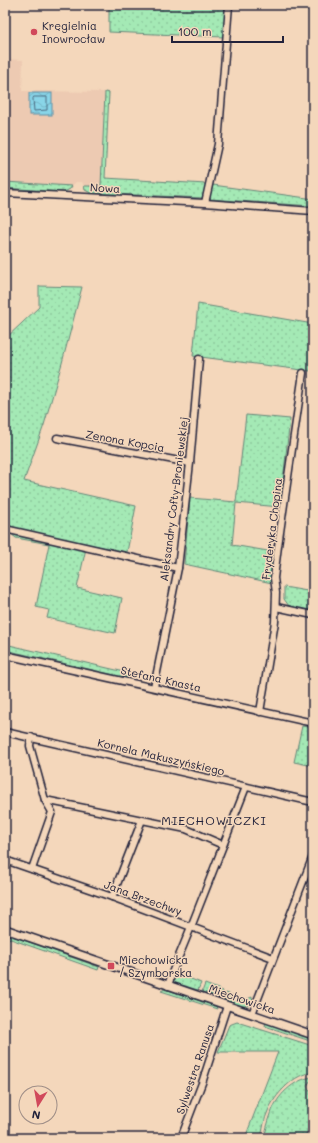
<svg xmlns="http://www.w3.org/2000/svg" width="318" height="1143" viewBox="0 0 318 1143" font-family="Mali,sans-serif">
  <style>
    .built { fill: #edcab2 }
    .green { fill: url(#green-dots); stroke: #638678 }
    .water { fill: url(#water-waves); stroke: #608da3 }
    .lines { fill: none; stroke-linecap: round; stroke-linejoin: round }
    .shore { stroke: #4b6a80; stroke-width: 1 }
    .minor-casing { stroke: #22223b; stroke-width: 9 }
    .tertiary-casing { stroke: #22223b; stroke-width: 10 }
    .minor { stroke: #f4d7bb; stroke-width: 6 }
    .tertiary { stroke: #f4d7bb; stroke-width: 7 }
    .poi-dot { fill: #d1495b; stroke: #f4d7bb; stroke-width: 1.5 }
    .labels { text-anchor: middle; stroke-width: 3; stroke-linejoin: round; paint-order: stroke }
    .poi-label { font-size: 11px; fill: #22223b; stroke: #f4d7bb; text-anchor: start }
    .street-label { font-size: 11px; fill: #22223b; stroke: #f4d7bb }
    .neighbourhood-label { font-size: 12px; letter-spacing: 1px; fill: #22223b; stroke: #f4d7bb }
  </style>
  <defs>
    <pattern id="green-dots" width="8" height="8" patternUnits="userSpaceOnUse"><rect width="8" height="8" fill="#a4e9b5"/><path d="M2 2h.1M6 6h.1" fill="none" stroke="#8dc89d" stroke-width="1.8" stroke-linecap="round"/></pattern>
    <pattern id="water-waves" width="16" height="10" patternUnits="userSpaceOnUse"><rect width="16" height="10" fill="#89d5e8"/><path d="M0 5q4-4 8 0t8 0" fill="none" stroke="#76b7c8"/></pattern>
  </defs>
  <rect width="100%" height="100%" fill="#f4d7bb"/>
  <filter id="ink" filterUnits="userSpaceOnUse"><feTurbulence type="fractalNoise" baseFrequency=".025" numOctaves="2"/><feDisplacementMap in="SourceGraphic" scale="8" xChannelSelector="R" yChannelSelector="G"/><feConvolveMatrix kernelMatrix="1 2 1 2 8 2 1 2 1" color-interpolation-filters="sRGB"/></filter>
  <g filter="url(#ink)">
    <g class="built">
      <polygon points="5,59 23,60 22,91 105,92 101,186 84,186 82,182 76,182 72,186 5,182"/>
      <polygon points="313,145 313,199 307,198"/>
    </g>
    <g class="green">
      <polygon points="109,5 226,5 224,37 109,32"/>
      <polygon points="105,92 109,93 105,178 206,184 204,198 91,193 85,190 84,186 101,186"/>
      <polygon points="5,182 72,186 70,189 64,192 5,188"/>
      <polygon points="213,185 307,198 313,199 313,206 209,199"/>
      <polygon points="39,286 82,287 62,363 44,425 24,481 136,506 127,552 87,544 77,588 122,598 115,633 47,618 49,610 36,607 49,544 16,538 5,529 5,339 39,307"/>
      <polygon points="198,304 313,324 313,352 310,371 193,356"/>
      <polygon points="246,415 290,419 280,507 236,503 232,545 274,552 272,583 184,564 190,498 236,502"/>
      <polygon points="284,587 313,592 313,612 289,606 284,599"/>
      <polygon points="5,644 129,673 128,678 5,650"/>
      <polygon points="302,726 313,728 313,766 294,762"/>
      <polygon points="5,935 15,937 99,967 98,970 5,937"/>
      <polygon points="176,973 201,983 198,990 175,983 173,980"/>
      <polygon points="205,984 223,991 220,998 202,992"/>
      <polygon points="165,989 216,1006 217,1009 161,991"/>
      <path d="M226 993 245 1000 252 997V999L253 1000C248 1012 234 1003 224 1000Z"/>
      <path d="M237 1022 313 1046V1073C295 1072 274 1096 268 1111 264 1119 263 1129 261 1138H245L278 1052H218L229 1025Z"/>
      <polygon points="266,1022 313,1039 313,1042 265,1026"/>
      <path d="M313 1077V1082L310 1081 307 1086C309 1090 312 1094 313 1098 316 1110 311 1129 303 1138H264C266 1130 268 1122 271 1114 276 1096 294 1079 313 1077Z"/>
    </g>
    <rect class="water" x="29" y="93" width="23" height="22"/>
    <g class="lines">
      <polygon class="shore" points="34,97 47,97 47,110 34,111 33,99"/>
      <g class="minor-casing">
        <g id="minor">
          <polyline points="5,193 205,203 313,211"/>
          <polyline points="205,203 218,144 229,5"/>
          <polyline points="57,438 190,463"/>
          <polyline points="5,529 178,568"/>
          <polyline points="276,607 313,615"/>
          <polyline points="5,655 313,723"/>
          <polyline points="154,687 178,568 190,463 199,359"/>
          <polyline points="260,712 275,622 276,593 274,578 278,546 303,373"/>
          <polyline points="5,732 313,802"/>
          <polyline points="31,737 30,746 45,800 52,812 32,869"/>
          <polyline points="45,800 186,829 223,845"/>
          <polyline points="5,860 112,897 273,958"/>
          <polyline points="112,897 142,820"/>
          <polyline points="168,986 172,973 191,927 246,787"/>
          <polyline points="252,1014 313,856"/>
          <polyline points="181,1138 202,1083 227,1006"/>
        </g>
      </g>
      <g class="tertiary-casing">
        <polyline id="tertiary" points="5,929 313,1035"/>
      </g>
      <use href="#minor" class="minor"/>
      <use href="#tertiary" class="tertiary"/>
    </g>
  </g>
  <g class="poi-dot">
    <circle cx="34" cy="32" r="4"/>
    <rect x="107" y="962" width="8" height="8" rx="2"/>
  </g>
  <g class="labels">
    <g class="poi-label">
      <text x="42" y="30">Kręgielnia<tspan x="42" dy="13">Inowrocław</tspan></text>
      <text x="119" y="964">Miechowicka<tspan x="119" dy="13">/ Szymborska</tspan></text>
    </g>
    <g class="street-label">
      <text transform="translate(105 188) rotate(3)" y="4">Nowa</text>
      <text transform="translate(125 441) rotate(10)" y="4">Zenona Kopcia</text>
      <text transform="translate(174 499) rotate(-83)" y="4">Aleksandry Cofty-Broniewskiej</text>
      <text transform="translate(272 529) rotate(-83)" y="4">Fryderyka Chopina</text>
      <text transform="translate(161 679) rotate(13)" y="4">Stefana Knasta</text>
      <text transform="translate(161 757) rotate(13)" y="4">Kornela Makuszyńskiego</text>
      <text transform="translate(143 898) rotate(20)" y="4">Jana Brzechwy</text>
      <text transform="translate(242 999) rotate(19)" y="4">Miechowicka</text>
      <text transform="translate(195 1069) rotate(-71)" y="4">Sylwestra Ranusa</text>
    </g>
    <g class="neighbourhood-label">
      <text x="214" y="825">MIECHOWICZKI</text>
    </g>
  </g>
  <rect width="318" height="1143" fill="none" stroke="#f4d7bb" stroke-width="20"/>
  <rect x="10" y="10" width="298" height="1123" fill="none" stroke="#22223b" stroke-width="1.5" filter="url(#ink)"/>
  <g transform="translate(38 1105) rotate(191)"><circle r="19" fill="#f4d7bb" stroke="#a08f88"/>
  <path d="M0-3L7 15L0 10L-7 15Z" fill="#d1495b"/>
  <text y="-6" font-size="11" font-weight="bold" text-anchor="middle" fill="#22223b">N</text>
  </g>
  <path d="M172 36v6h111v-6" fill="none" stroke="#22223b" stroke-width="2"/>
  <text x="178" y="36" font-size="12" fill="#22223b" stroke="#f4d7bb" stroke-width="3" paint-order="stroke">100 m</text>
</svg>
